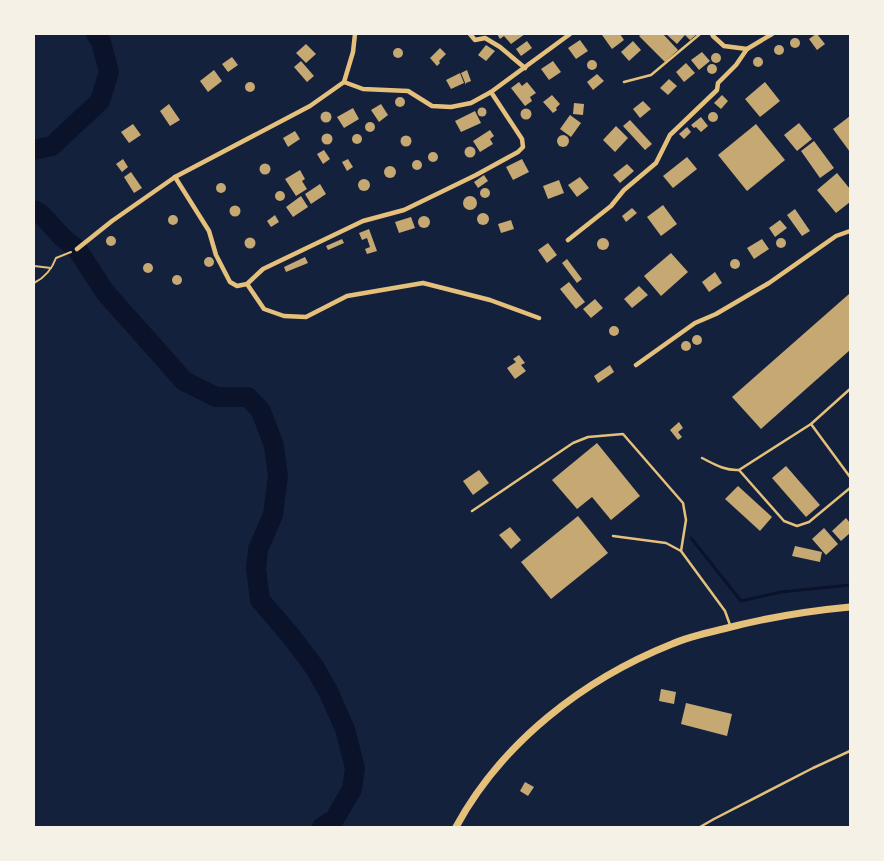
<svg xmlns="http://www.w3.org/2000/svg" width="884" height="861" viewBox="0 0 884 861" font-family="'Source Serif 4',serif">
  <style>
    .lines { fill: none; stroke-linecap: round; stroke-linejoin: round }
    .stream { stroke: #0b132b; stroke-width: 3 }
    .river { stroke: #0b132b; stroke-width: 20 }
    .building { fill: #c6a872 }
    .path { stroke: #e5c07b; stroke-width: 2 }
    .service { stroke: #e5c07b; stroke-width: 2.5 }
    .minor { stroke: #e5c07b; stroke-width: 4.5 }
    .secondary { stroke: #e5c07b; stroke-width: 7 }
  </style>
  <rect width="100%" height="100%" fill="#14213d"/>
  <g class="lines">
    <polyline class="stream" points="691,538 741,601 781,592 850,585"/>
    <g class="river">
      <polyline points="34,150 52,146 100,101 109,72 101,42 96,34"/>
      <polyline points="34,210 42,215 62,237 77,249 105,292 184,381 216,397 248,397 261,411 274,446 278,476 273,515 258,549 256,569 260,600 291,636 315,668 328,691 345,729 355,768 352,789 334,820 322,827"/>
    </g>
  </g>
  <g class="building">
    <polygon points="497,34 525,34 511,44 504,36 500,39"/>
    <polygon points="604,34 620,34 624,40 612,49 602,35"/>
    <polygon points="642,34 663,34 678,50 665,62 639,36"/>
    <polygon points="666,34 697,34 690,40 685,35 677,44"/>
    <polygon points="816,34 817,34 825,44 817,50 809,39"/>
    <circle cx="795" cy="43" r="5"/>
    <polygon points="580,40 588,51 576,59 568,48"/>
    <polygon points="527,41 532,48 521,56 516,49"/>
    <polygon points="633,41 641,50 629,61 621,52"/>
    <polygon points="306,44 316,54 306,63 296,53"/>
    <polygon points="486,45 495,51 486,61 478,55"/>
    <circle cx="779" cy="50" r="5"/>
    <polygon points="440,48 446,54 439,61 440,63 437,66 430,58"/>
    <circle cx="398" cy="53" r="5"/>
    <polygon points="702,52 710,61 699,70 691,60"/>
    <circle cx="716" cy="58" r="5"/>
    <polygon points="232,57 238,65 228,72 222,64"/>
    <circle cx="758" cy="62" r="5"/>
    <circle cx="592" cy="65" r="5"/>
    <polygon points="301,61 314,76 307,82 294,67"/>
    <polygon points="553,61 561,72 549,80 541,69"/>
    <polygon points="686,63 695,73 684,82 676,72"/>
    <circle cx="712" cy="69" r="5"/>
    <polygon points="214,70 222,81 208,92 200,81"/>
    <polygon points="467,70 471,81 466,83 466,85 461,73"/>
    <polygon points="460,73 464,83 451,89 446,80"/>
    <polygon points="597,74 604,81 593,90 587,82"/>
    <polygon points="669,79 677,86 668,95 660,88"/>
    <circle cx="250" cy="87" r="5"/>
    <polygon points="519,82 522,86 527,82 536,93 530,97 532,101 525,106 511,88"/>
    <polygon points="765,82 780,101 760,117 745,99"/>
    <polygon points="552,95 560,104 556,108 557,110 553,113 543,102"/>
    <polygon points="722,95 728,101 721,109 714,103"/>
    <circle cx="400" cy="102" r="5"/>
    <polygon points="643,101 651,109 640,118 633,109"/>
    <polygon points="574,103 584,104 583,115 573,114"/>
    <polygon points="169,104 180,120 170,126 160,111"/>
    <polygon points="381,104 388,115 379,122 371,110"/>
    <circle cx="482" cy="112" r="4.5"/>
    <polygon points="353,108 359,119 344,128 337,117"/>
    <circle cx="526" cy="114" r="5.5"/>
    <polygon points="475,111 481,123 461,132 455,121"/>
    <circle cx="326" cy="117" r="5.5"/>
    <circle cx="713" cy="117" r="5"/>
    <polygon points="570,115 581,123 571,137 560,129"/>
    <polygon points="850,116 850,152 833,129"/>
    <polygon points="701,117 708,126 701,132 696,127 694,128 691,125"/>
    <polygon points="630,120 652,144 645,150 623,126"/>
    <circle cx="370" cy="127" r="5"/>
    <polygon points="799,123 812,139 797,151 784,135"/>
    <polygon points="133,124 141,135 129,143 121,132"/>
    <polygon points="756,124 785,160 747,191 718,155"/>
    <polygon points="616,126 628,138 615,152 603,140"/>
    <polygon points="687,127 691,132 684,139 679,134"/>
    <polygon points="490,130 494,136 490,139 493,144 480,152 473,141"/>
    <polygon points="295,131 300,139 288,147 283,138"/>
    <circle cx="327" cy="139" r="5.5"/>
    <circle cx="357" cy="139" r="5"/>
    <circle cx="563" cy="141" r="6"/>
    <circle cx="406" cy="141" r="5.5"/>
    <polygon points="814,141 834,168 820,178 801,151"/>
    <circle cx="470" cy="152" r="5.5"/>
    <polygon points="324,150 330,159 323,164 317,154"/>
    <circle cx="433" cy="157" r="5"/>
    <polygon points="687,157 697,169 673,188 663,176"/>
    <polygon points="123,159 128,167 122,172 116,164"/>
    <polygon points="348,159 353,167 347,171 342,162"/>
    <polygon points="522,159 529,172 513,180 506,167"/>
    <circle cx="417" cy="165" r="5"/>
    <circle cx="265" cy="169" r="5.5"/>
    <polygon points="627,164 634,171 620,183 613,175"/>
    <circle cx="390" cy="172" r="6"/>
    <polygon points="300,170 305,179 302,181 307,189 296,196 285,179"/>
    <polygon points="131,172 142,188 134,193 124,177"/>
    <polygon points="837,173 850,189 850,202 836,213 817,190"/>
    <polygon points="484,175 488,181 478,188 474,182"/>
    <polygon points="580,177 589,188 577,197 568,185"/>
    <circle cx="364" cy="185" r="6"/>
    <polygon points="559,180 564,193 548,199 543,186"/>
    <circle cx="221" cy="188" r="5"/>
    <polygon points="320,184 326,194 311,204 305,194"/>
    <circle cx="485" cy="193" r="5"/>
    <circle cx="280" cy="196" r="5"/>
    <polygon points="301,196 308,207 293,217 286,207"/>
    <circle cx="470" cy="203" r="7"/>
    <polygon points="663,205 677,224 661,236 647,217"/>
    <circle cx="235" cy="211" r="5.5"/>
    <polygon points="632,208 637,213 626,222 622,216"/>
    <polygon points="795,209 810,231 802,236 787,215"/>
    <circle cx="483" cy="219" r="6"/>
    <polygon points="275,215 279,222 271,227 267,221"/>
    <circle cx="173" cy="220" r="5"/>
    <circle cx="424" cy="222" r="6"/>
    <polygon points="411,217 415,228 399,233 395,222"/>
    <polygon points="511,220 514,229 501,233 498,224"/>
    <polygon points="780,220 787,228 775,237 769,228"/>
    <polygon points="369,229 377,251 367,254 365,249 370,247 367,238 362,240 359,233"/>
    <circle cx="111" cy="241" r="5"/>
    <circle cx="250" cy="243" r="5.5"/>
    <circle cx="603" cy="244" r="6"/>
    <circle cx="781" cy="243" r="5"/>
    <polygon points="342,239 344,243 328,250 326,246"/>
    <polygon points="762,239 769,249 754,259 747,248"/>
    <polygon points="548,243 557,255 547,263 538,250"/>
    <polygon points="671,253 688,272 661,296 644,276"/>
    <circle cx="209" cy="262" r="5"/>
    <polygon points="305,257 308,263 286,272 284,267"/>
    <polygon points="567,259 582,279 577,283 562,263"/>
    <circle cx="735" cy="264" r="5"/>
    <circle cx="148" cy="268" r="5"/>
    <polygon points="715,272 722,283 709,292 702,282"/>
    <circle cx="177" cy="280" r="5"/>
    <polygon points="569,282 585,302 576,309 560,289"/>
    <polygon points="639,286 648,295 632,308 624,299"/>
    <polygon points="849,294 850,295 850,350 761,429 732,397"/>
    <polygon points="595,299 603,308 591,318 583,309"/>
    <circle cx="614" cy="331" r="5"/>
    <circle cx="697" cy="340" r="5"/>
    <circle cx="686" cy="346" r="5"/>
    <polygon points="519,355 525,363 521,365 526,371 515,379 507,368 516,362 513,359"/>
    <polygon points="610,365 614,372 598,383 594,376"/>
    <polygon points="679,422 683,428 678,432 682,437 678,440 670,430"/>
    <polygon points="597,443 640,496 611,520 592,497 577,509 552,480"/>
    <polygon points="786,466 820,505 806,517 772,478"/>
    <polygon points="479,470 489,483 473,495 463,481"/>
    <polygon points="738,486 772,517 760,531 725,499"/>
    <polygon points="578,516 608,553 551,599 521,562"/>
    <polygon points="846,518 850,523 850,533 841,541 832,531"/>
    <polygon points="510,527 521,540 511,549 499,535"/>
    <polygon points="824,528 838,544 826,555 812,539"/>
    <polygon points="795,546 822,552 820,562 792,556"/>
    <polygon points="661,689 676,692 674,704 659,701"/>
    <polygon points="686,703 732,714 727,736 681,724"/>
    <polygon points="525,782 534,787 528,796 520,791"/>
  </g>
  <g class="lines">
    <g class="path">
      <polyline points="34,266 51,268"/>
      <path d="M34 283C44 278 52 269 56 258L71 252"/>
    </g>
    <g class="service">
      <polyline points="624,82 651,75 700,34"/>
      <polyline points="811,424 850,389"/>
      <path d="M702 458C714 464 725 471 739 470L811 424 850 477"/>
      <polyline points="739,470 784,521 797,526 809,522 850,488"/>
      <polyline points="472,511 573,443 588,437 623,434 683,503 686,520 681,551"/>
      <polyline points="613,536 666,543 681,551 725,611 730,625"/>
      <polyline points="700,827 714,819 813,768 850,751"/>
    </g>
    <g class="minor">
      <polyline points="470,34 475,40 485,38 500,47 525,68"/>
      <polyline points="712,34 713,36 724,46 747,49"/>
      <polyline points="344,82 353,52 355,34"/>
      <polyline points="175,177 209,231 216,255 230,282 237,286 247,284 263,269 363,221 404,210 476,175 518,152 523,147 522,139 491,92"/>
      <polyline points="568,240 611,206 624,190 656,163 670,135 717,90 718,83 736,65 747,49 772,34"/>
      <polyline points="77,249 112,221 175,177 310,106 344,82 363,89 408,91 432,106 451,107 471,103 491,92 570,34"/>
      <polyline points="247,284 264,309 284,316 306,317 347,296 423,283 490,300 539,318"/>
      <polyline points="636,365 695,323 716,314 769,283 836,236 850,231"/>
    </g>
    <path class="secondary" d="M456 827C502 742 584 679 672 644 688 637 706 633 723 629 765 618 807 611 850 607"/>
  </g>
  <rect width="884" height="861" fill="none" stroke="#f6f1e7" stroke-width="70"/>
</svg>
